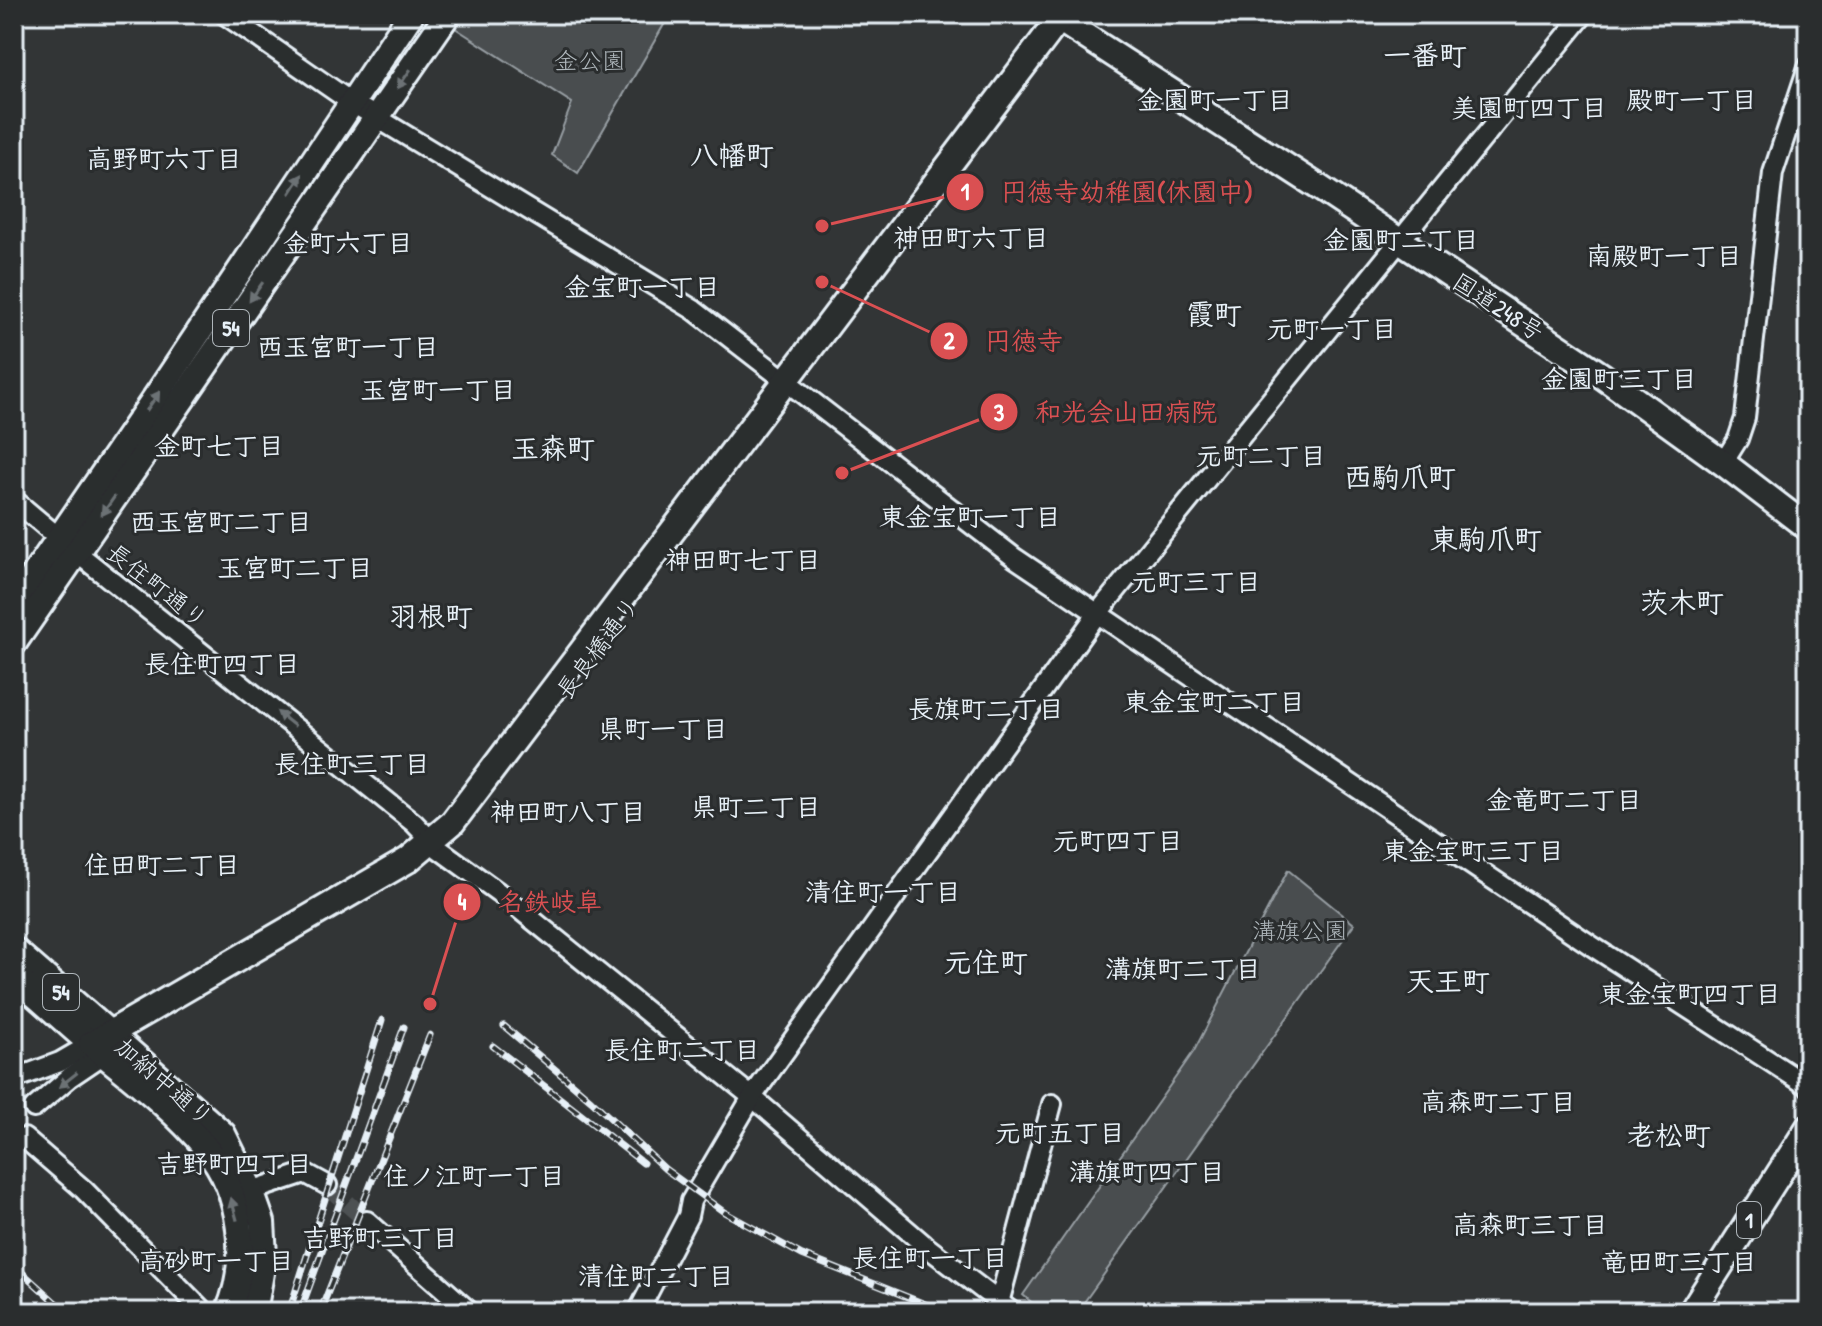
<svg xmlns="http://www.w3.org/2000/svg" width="1822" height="1326" viewBox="0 0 1822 1326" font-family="'Patrick Hand','Klee One',sans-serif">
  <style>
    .green { fill: #494d4f; stroke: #989fa4; stroke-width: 2 }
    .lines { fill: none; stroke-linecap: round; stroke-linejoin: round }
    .tertiary-tunnel { stroke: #4d5153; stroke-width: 18; stroke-dasharray: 18 9; stroke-linecap: butt }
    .tertiary-casing { stroke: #e8f1f8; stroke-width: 24 }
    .primary-casing { stroke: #e8f1f8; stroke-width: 30 }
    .trunk-casing { stroke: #e8f1f8; stroke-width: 30 }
    .tertiary { stroke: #2a2d2e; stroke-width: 18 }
    .primary { stroke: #2a2d2e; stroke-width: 24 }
    .trunk { stroke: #2a2d2e; stroke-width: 24 }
    .rail-casing { stroke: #e8f1f8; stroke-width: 7 }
    .rail { stroke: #2a2d2e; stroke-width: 4; stroke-dasharray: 12; stroke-linecap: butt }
    .oneway { fill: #6c7275 }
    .labels { text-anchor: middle; stroke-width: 6; stroke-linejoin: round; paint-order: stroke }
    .shield { fill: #2a2d2e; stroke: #afb6bb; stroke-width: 2 }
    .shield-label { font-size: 22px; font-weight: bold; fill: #e8f1f8 }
    .park-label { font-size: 24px; fill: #b0b8bd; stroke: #2a2d2e }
    .street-label { font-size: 24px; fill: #e8f1f8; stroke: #2a2d2e }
    .neighbourhood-label { font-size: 26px; font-weight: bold; fill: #e8f1f8; stroke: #2a2d2e }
    .quarter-label { font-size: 28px; font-weight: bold; fill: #e8f1f8; stroke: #2a2d2e }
    .leader { fill: none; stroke: #da5052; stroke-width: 3 }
    .callout-dot { fill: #da5052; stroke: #2a2d2e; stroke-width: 3 }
    .mark-label { font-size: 24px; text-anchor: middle; font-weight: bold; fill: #fff }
    .callout-label { font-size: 26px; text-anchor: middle; font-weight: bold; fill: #da5052; stroke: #2a2d2e; stroke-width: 6; stroke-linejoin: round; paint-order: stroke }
  </style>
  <rect width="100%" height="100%" fill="#323536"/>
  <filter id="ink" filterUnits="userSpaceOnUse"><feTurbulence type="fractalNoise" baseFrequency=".0125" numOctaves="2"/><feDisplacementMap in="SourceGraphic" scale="16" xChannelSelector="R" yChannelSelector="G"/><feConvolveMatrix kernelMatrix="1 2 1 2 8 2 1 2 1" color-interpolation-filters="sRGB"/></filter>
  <g filter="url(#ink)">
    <g class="green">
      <polygon points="460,14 645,14 669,16 578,173 552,155 572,103 452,26"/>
      <polygon points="1288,870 1354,924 1077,1312 1043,1312 1023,1295 1194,1051"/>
    </g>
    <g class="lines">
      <polyline class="tertiary-tunnel" points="327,1185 367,1221"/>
      <g class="tertiary-casing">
        <g id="tertiary">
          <polyline points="224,14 351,102 694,310 1015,558 1592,946 1808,1086"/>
          <polyline points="1723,463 1738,439 1745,418 1773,173 1808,67"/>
          <polyline points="14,500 76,552 358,778 414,823 439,849 498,892 752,1097 927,1247 1012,1312"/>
          <polyline points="14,1079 60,1062 91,1044"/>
          <polyline points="34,1108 70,1077 104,1054"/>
          <polyline points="24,1138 83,1189 204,1312"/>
          <polyline points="251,1191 305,1173 327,1185"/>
          <polyline points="367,1221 470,1312"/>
          <polyline points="999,1303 1052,1104"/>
          <polyline points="638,1312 688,1216 691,1201 752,1097 1097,614 1584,14"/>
        </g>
      </g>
      <g class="primary-casing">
        <g id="primary">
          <polyline points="14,604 159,392 411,14"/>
          <polyline points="14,643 448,14"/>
          <polyline points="14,950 109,1033"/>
          <polyline points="14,976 91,1044"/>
          <polyline points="1691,1312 1808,1128"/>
        </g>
      </g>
      <g class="trunk-casing">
        <g id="trunk">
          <polyline points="1051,14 1317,186 1601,375 1723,463 1808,528"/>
          <polyline points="109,1033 223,1134 251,1191 262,1222 264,1256 254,1312"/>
          <path d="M228 1312C250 1261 242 1191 206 1148 174 1109 130 1076 91 1044L408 860 452 823 1063 14"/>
        </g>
      </g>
      <use href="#tertiary" class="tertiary"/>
      <use href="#primary" class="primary"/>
      <use href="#trunk" class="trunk"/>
      <g class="rail-casing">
        <g id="rail">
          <polyline points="504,1026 591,1100 665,1169 724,1212 802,1255 945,1312"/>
          <polyline points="493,1046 643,1163"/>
          <polyline points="14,1265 66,1312"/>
          <polyline points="289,1312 382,1020"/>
          <polyline points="300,1312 404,1027"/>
          <polyline points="320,1312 430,1035"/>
        </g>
      </g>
      <use href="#rail" class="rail"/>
    </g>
    <defs><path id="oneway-solid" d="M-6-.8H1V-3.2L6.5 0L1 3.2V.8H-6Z" transform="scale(2)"/></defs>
    <g class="oneway">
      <use href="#oneway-solid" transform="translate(404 79) rotate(124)"/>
      <use href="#oneway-solid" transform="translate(296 184) rotate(-57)"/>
      <use href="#oneway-solid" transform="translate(256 292) rotate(125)"/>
      <use href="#oneway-solid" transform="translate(153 401) rotate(-56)"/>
      <use href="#oneway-solid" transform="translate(108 506) rotate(125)"/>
      <use href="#oneway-solid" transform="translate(286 719) rotate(-141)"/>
      <use href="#oneway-solid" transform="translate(68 1080) rotate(142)"/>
      <use href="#oneway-solid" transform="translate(234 1209) rotate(-105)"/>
    </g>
  </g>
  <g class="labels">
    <g class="shield">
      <rect x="213" y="310" width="36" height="36" rx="6"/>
      <rect x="43" y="974" width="36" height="36" rx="6"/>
      <rect x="1737" y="1202" width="24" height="36" rx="6"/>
    </g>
    <g class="shield-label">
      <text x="231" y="336">54</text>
      <text x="61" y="1000">54</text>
      <text x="1749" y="1228">1</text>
    </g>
    <g class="park-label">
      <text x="590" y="69">金公園</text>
      <text x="1300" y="939">溝旗公園</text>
    </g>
    <g class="street-label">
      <text transform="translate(1498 307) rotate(33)" y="8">国道248号</text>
      <text transform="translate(157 586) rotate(38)" y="8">長住町通り</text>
      <text transform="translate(598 648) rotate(-53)" y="8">長良橋通り</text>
      <text transform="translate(164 1082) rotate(41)" y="8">加納中通り</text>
    </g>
    <g class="neighbourhood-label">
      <text x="1215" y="109">金園町一丁目</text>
      <text x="1692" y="109">殿町一丁目</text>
      <text x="1529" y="117">美園町四丁目</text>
      <text x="164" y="168">高野町六丁目</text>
      <text x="971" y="247">神田町六丁目</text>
      <text x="1401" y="249">金園町二丁目</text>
      <text x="348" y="252">金町六丁目</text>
      <text x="1664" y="265">南殿町一丁目</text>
      <text x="642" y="296">金宝町一丁目</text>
      <text x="1332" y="338">元町一丁目</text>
      <text x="348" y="356">西玉宮町一丁目</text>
      <text x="1619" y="388">金園町三丁目</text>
      <text x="438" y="399">玉宮町一丁目</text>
      <text x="219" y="455">金町七丁目</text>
      <text x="1261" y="465">元町二丁目</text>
      <text x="970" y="526">東金宝町一丁目</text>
      <text x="221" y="531">西玉宮町二丁目</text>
      <text x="743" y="569">神田町七丁目</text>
      <text x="295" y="577">玉宮町二丁目</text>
      <text x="1196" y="591">元町三丁目</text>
      <text x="222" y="673">長住町四丁目</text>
      <text x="1214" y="711">東金宝町二丁目</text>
      <text x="986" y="718">長旗町二丁目</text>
      <text x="663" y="738">県町一丁目</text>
      <text x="352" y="773">長住町三丁目</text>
      <text x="1564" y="809">金竜町二丁目</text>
      <text x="756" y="816">県町二丁目</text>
      <text x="568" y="821">神田町八丁目</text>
      <text x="1118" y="850">元町四丁目</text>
      <text x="1473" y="860">東金宝町三丁目</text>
      <text x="162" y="874">住田町二丁目</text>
      <text x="883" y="901">清住町一丁目</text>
      <text x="1183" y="978">溝旗町二丁目</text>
      <text x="1690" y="1003">東金宝町四丁目</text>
      <text x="682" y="1059">長住町二丁目</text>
      <text x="1498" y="1111">高森町二丁目</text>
      <text x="1060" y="1142">元町五丁目</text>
      <text x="234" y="1173">吉野町四丁目</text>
      <text x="1147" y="1181">溝旗町四丁目</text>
      <text x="474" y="1185">住ノ江町一丁目</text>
      <text x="1530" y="1234">高森町三丁目</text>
      <text x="380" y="1247">吉野町三丁目</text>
      <text x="930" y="1267">長住町一丁目</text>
      <text x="216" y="1270">高砂町一丁目</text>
      <text x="1679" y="1271">竜田町三丁目</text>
      <text x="656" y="1285">清住町二丁目</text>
    </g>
    <g class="quarter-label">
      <text x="1425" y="65">一番町</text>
      <text x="732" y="165">八幡町</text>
      <text x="1214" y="324">霞町</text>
      <text x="553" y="458">玉森町</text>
      <text x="1400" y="487">西駒爪町</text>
      <text x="1486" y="549">東駒爪町</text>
      <text x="1682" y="612">茨木町</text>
      <text x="431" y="626">羽根町</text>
      <text x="986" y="972">元住町</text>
      <text x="1448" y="991">天王町</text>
      <text x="1669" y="1145">老松町</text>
    </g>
  </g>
  <path class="leader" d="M822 226L965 192M822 282L949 341M842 473L999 412M430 1004L462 902"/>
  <g class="callout-dot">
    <circle cx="822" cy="226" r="8"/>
    <circle cx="822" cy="282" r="8"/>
    <circle cx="842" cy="473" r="8"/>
    <circle cx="430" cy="1004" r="8"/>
    <circle cx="965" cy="192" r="20"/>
    <circle cx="949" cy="341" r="20"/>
    <circle cx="999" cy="412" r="20"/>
    <circle cx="462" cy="902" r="20"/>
  </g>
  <g class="mark-label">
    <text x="965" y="200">1</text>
    <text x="949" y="349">2</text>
    <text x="999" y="421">3</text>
    <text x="462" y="910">4</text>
  </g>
  <g class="callout-label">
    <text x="1127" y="201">円徳寺幼稚園(休園中)</text>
    <text x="1024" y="350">円徳寺</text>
    <text x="1126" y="421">和光会山田病院</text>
    <text x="550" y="911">名鉄岐阜</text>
  </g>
  <rect width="1822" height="1326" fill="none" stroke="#2a2d2e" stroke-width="48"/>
  <rect x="24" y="24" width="1774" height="1278" fill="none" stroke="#e8f1f8" stroke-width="3" filter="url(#ink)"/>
</svg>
